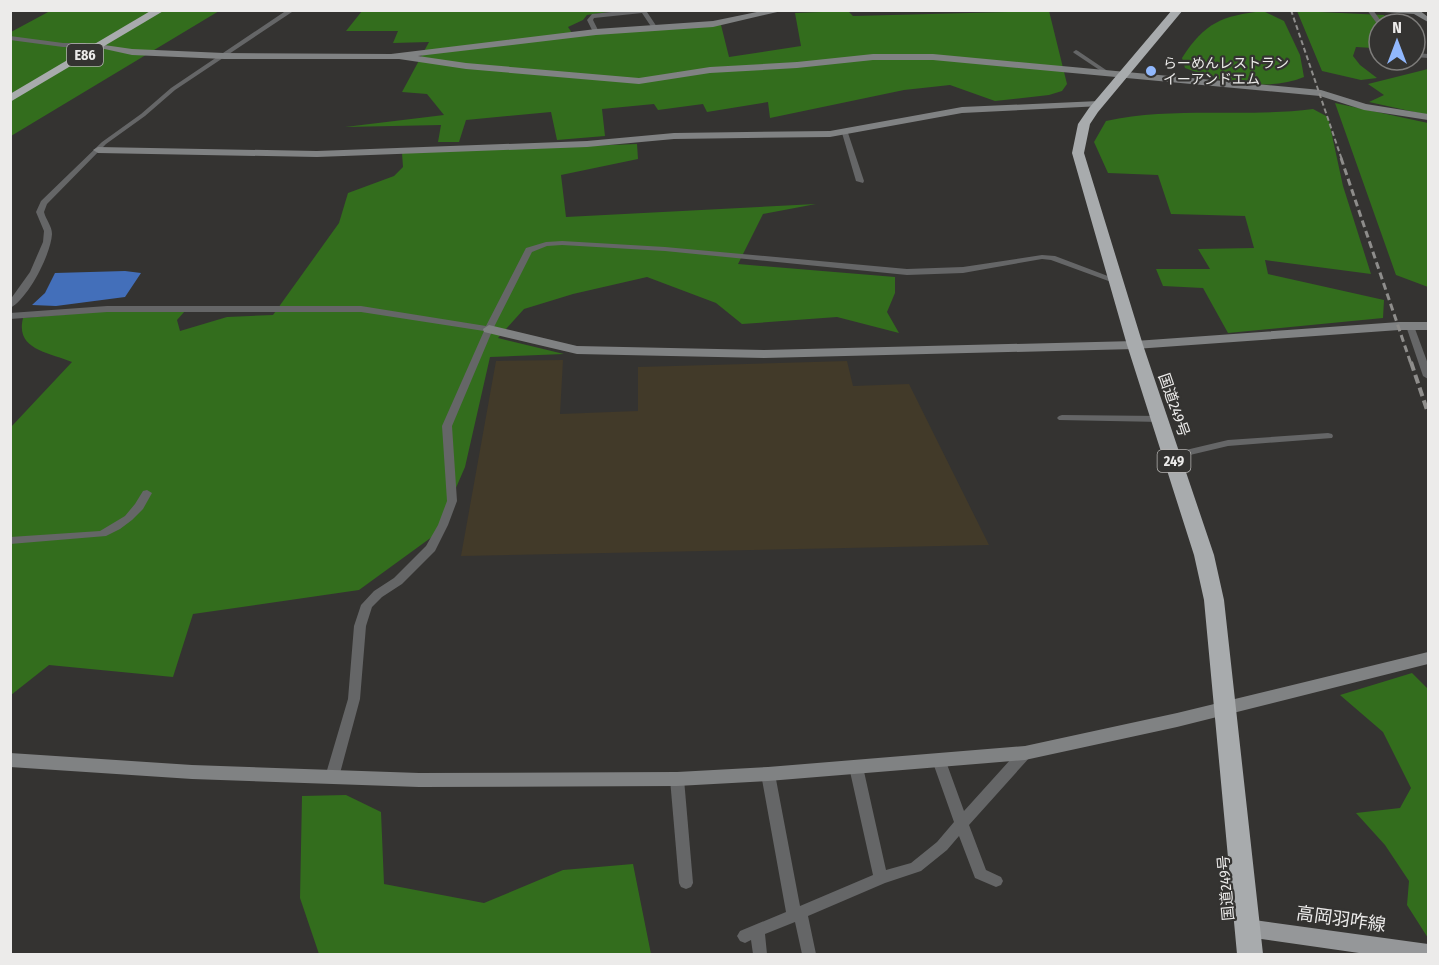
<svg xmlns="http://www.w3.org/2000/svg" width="1439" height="965" viewBox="0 0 1439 965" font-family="'Fira Sans Condensed','Noto Sans JP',sans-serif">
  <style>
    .industrial { fill: #423a29 }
    .forest { fill: #336d1d }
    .water { fill: #436fba }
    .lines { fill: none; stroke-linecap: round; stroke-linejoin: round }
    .street { fill: #656667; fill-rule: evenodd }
    .secondary { fill: #808283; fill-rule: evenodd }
    .primary { fill: #959799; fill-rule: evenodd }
    .highway { fill: #a8abad; fill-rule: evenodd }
    .rail-far2 { stroke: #8e8d8b; stroke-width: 2; stroke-dasharray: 5 3; stroke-linecap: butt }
    .rail-far1 { stroke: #8e8d8b; stroke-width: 3; stroke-dasharray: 7 4; stroke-linecap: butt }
    .rail { stroke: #8e8d8b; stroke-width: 4; stroke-dasharray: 9 4.5; stroke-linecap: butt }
    .poi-dot { fill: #91b8fd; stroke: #343331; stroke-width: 2 }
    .labels { text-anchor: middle; stroke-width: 4.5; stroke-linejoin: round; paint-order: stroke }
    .shield { fill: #343331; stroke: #b5b4b2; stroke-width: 1.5 }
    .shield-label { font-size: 14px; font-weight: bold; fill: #ecebea }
    .far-poi-label { font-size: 14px; fill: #ecebea; stroke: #343331; text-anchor: start }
    .street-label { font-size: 15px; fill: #ecebea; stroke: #343331 }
    .near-street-label { font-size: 18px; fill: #ecebea; stroke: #343331 }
  </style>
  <rect width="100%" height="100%" fill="#343331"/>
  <polygon class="industrial" points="563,360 560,414 638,411 638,367 847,361 853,386 909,384 989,545 461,556 496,361"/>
  <g class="forest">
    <polygon points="50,11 219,11 11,136 11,32"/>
    <polygon points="362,11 615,11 587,15 583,20 568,27 574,36 627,30 721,25 729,57 801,46 795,13 848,11 853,16 1049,11 1067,84 1062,91 1049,95 995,101 950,85 904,90 770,118 768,102 707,112 703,104 658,110 654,104 602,109 605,136 557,140 551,112 466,120 459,142 438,142 441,125 345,127 444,115 427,94 402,92 429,42 393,43 398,31 346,31"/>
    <path d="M1263 11 1284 21 1300 55 1304 77C1267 92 1221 82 1185 68L1182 58C1205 22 1222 16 1263 11Z"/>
    <polygon points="1297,11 1384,15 1391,22 1379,24 1379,40 1373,48 1356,47 1353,56 1360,65 1377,78 1361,80 1322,71"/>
    <polygon points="1428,69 1428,115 1369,102 1384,95 1368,84"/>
    <polygon points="1335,103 1428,123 1428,287 1396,275"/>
    <path d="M1313 109 1328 117 1343 186 1371 274 1265 260 1268 274 1384 300 1383 318 1228 333 1203 288 1163 286 1156 269H1210L1198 249 1254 248 1245 216 1171 214 1158 175 1108 173 1094 142 1106 121C1174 106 1245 118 1313 109Z"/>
    <path d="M637 144 638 159 561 175 566 217 816 204 763 214 738 264 895 277V293L887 312 899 333 837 317 742 324 716 303 647 277 573 294 524 309 498 338 564 354 490 357 465 467 436 534 359 590 193 614 173 677 49 665 11 695V427L72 362C49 352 15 350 23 318L106 311H185L177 320 180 331 227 317 273 315 339 223 348 193 394 176 403 167 402 153Z"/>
    <polygon points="1412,673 1428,689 1428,938 1407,905 1409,881 1385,845 1356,813 1400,808 1411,788 1383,732 1340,695"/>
    <polygon points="346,795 381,812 384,884 484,903 563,870 633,864 651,954 319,954 300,898 302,796"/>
  </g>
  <polygon class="water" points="125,271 141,273 125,297 56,306 32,305 45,293 55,273"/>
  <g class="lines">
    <g class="street">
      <path d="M287 10H295L175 90 145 116 106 144 47 204 44 212C46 220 52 226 52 234 51 254 28 299 10 308V300L30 272 43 242 44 231 36 212 41 201 102 142 141 114 171 88Z"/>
      <polygon points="631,10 657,10 647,12 657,27 652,28 642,13 594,18 593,20 599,32 596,34 593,32 587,20 592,14"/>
      <polygon points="1367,10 1373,10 1383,24 1378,25"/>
      <polygon points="1379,34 1379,52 1372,44 1377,35"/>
      <polygon points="10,36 63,43 85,43 88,45 85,47 63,47 10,40"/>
      <polygon points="1076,50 1078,51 1112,74 1107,75 1074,53 1073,52"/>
      <polygon points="1415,53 1428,54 1428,58 1415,57"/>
      <polygon points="845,131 848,133 864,181 863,183 856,181 842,133"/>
      <polygon points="562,241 665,247 907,269 963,267 1042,255 1055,256 1121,281 1120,283 1114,283 1051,260 1042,259 963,273 907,275 665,251 562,245 547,246 532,252 493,329 452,426 457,501 448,525 435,551 402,584 382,597 372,607 366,626 360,699 339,777 337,781 332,782 327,781 325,777 348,699 354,626 361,605 374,591 394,578 426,546 438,525 447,501 442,426 484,331 361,312 107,312 10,319 10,313 107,306 361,306 486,326 526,248 546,242"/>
      <polygon points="1410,323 1414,326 1428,364 1428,379 1423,376 1406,326"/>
      <polygon points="1062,415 1161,416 1166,419 1161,422 1059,420 1057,418 1059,416"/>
      <polygon points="1328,433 1332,434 1333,436 1332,438 1228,446 1173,459 1168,456 1169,454 1228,440"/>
      <polygon points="147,490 152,493 143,509 132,520 120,529 106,536 10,544 10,537 100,531 125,516 135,504 143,491"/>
      <polygon points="1025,748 1030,749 1032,753 1030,757 969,825 986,870 1001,877 1003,881 1001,885 996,887 975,878 959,836 947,850 921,871 885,883 808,916 816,954 802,954 795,922 765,934 767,954 753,954 751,940 745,943 740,941 737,936 740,931 786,912 761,774 763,770 768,769 773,770 775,774 800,906 873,875 849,767 851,763 856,762 861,763 863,767 886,870 911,863 937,842 954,822 932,760 934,756 939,755 944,756 964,811 1020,749"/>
      <polygon points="677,774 682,775 684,779 693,883 691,887 686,889 681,887 679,883 670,779 672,775"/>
    </g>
    <g class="secondary">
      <polygon points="767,10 786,10 713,27 596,35 418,56 466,63 639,78 710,67 797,62 873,54 933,54 1321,90 1366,104 1428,114 1428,120 1364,110 1320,96 933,60 873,60 797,68 710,73 639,84 466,69 399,59 224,59 132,55 100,48 104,45 132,49 224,53 391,54 596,29 713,21"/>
      <polygon points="1355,10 1419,10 1428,17 1428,22 1414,14"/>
      <polygon points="1099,101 1104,104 1102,106 962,113 830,137 674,139 587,147 317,157 98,153 93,150 98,147 317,151 587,141 674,133 830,131 962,107"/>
      <polygon points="1399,322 1428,322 1428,330 1399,330 1135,349 764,358 577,354 484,332 483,329 489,325 577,346 764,350 1135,341"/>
      <polygon points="1428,652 1428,664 1177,727 1025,760 768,781 677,786 419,787 192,779 10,767 10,753 192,765 419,773 677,772 768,767 1025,746 1177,713"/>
    </g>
    <polygon class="primary" points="1247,919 1428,944 1428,954 1366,954 1247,937 1239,935 1236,928 1239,921"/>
    <g class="highway">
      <polygon points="152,10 165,10 10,102 10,94"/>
      <polygon points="1172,10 1183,10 1098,112 1090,124 1084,153 1143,345 1214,555 1224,600 1263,954 1237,954 1204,600 1194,555 1127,345 1072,153 1078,124 1089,108"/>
    </g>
    <polyline class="rail-far2" points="1291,10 1342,160"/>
    <polyline class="rail-far1" points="1341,158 1411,364"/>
    <polyline class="rail" points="1411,362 1428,413"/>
  </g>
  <circle class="poi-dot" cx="1151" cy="71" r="6"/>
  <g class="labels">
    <g class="shield">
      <rect x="67" y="44" width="36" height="22" rx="4.5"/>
      <rect x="1157.5" y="450" width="33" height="22" rx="4.5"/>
    </g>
    <g class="shield-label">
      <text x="85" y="60">E86</text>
      <text x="1174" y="466">249</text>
    </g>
    <g class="far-poi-label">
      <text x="1163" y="68">らーめんレストラン<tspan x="1163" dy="16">イーアンドエム</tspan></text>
    </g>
    <g class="street-label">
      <text transform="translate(1174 405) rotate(71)" y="5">国道249号</text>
      <text transform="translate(1226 888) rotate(-95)" y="5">国道249号</text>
    </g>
    <g class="near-street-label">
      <text transform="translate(1341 919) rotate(8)" y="6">高岡羽咋線</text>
    </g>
  </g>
  <rect width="1439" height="965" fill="none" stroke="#ecebea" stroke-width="24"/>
  <g transform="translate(1397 42)"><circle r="28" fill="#343331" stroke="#7e7d7b" stroke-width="1.5"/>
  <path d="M0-4.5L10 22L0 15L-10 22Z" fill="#91b8fd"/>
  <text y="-9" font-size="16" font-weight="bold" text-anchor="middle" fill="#ecebea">N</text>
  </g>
</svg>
